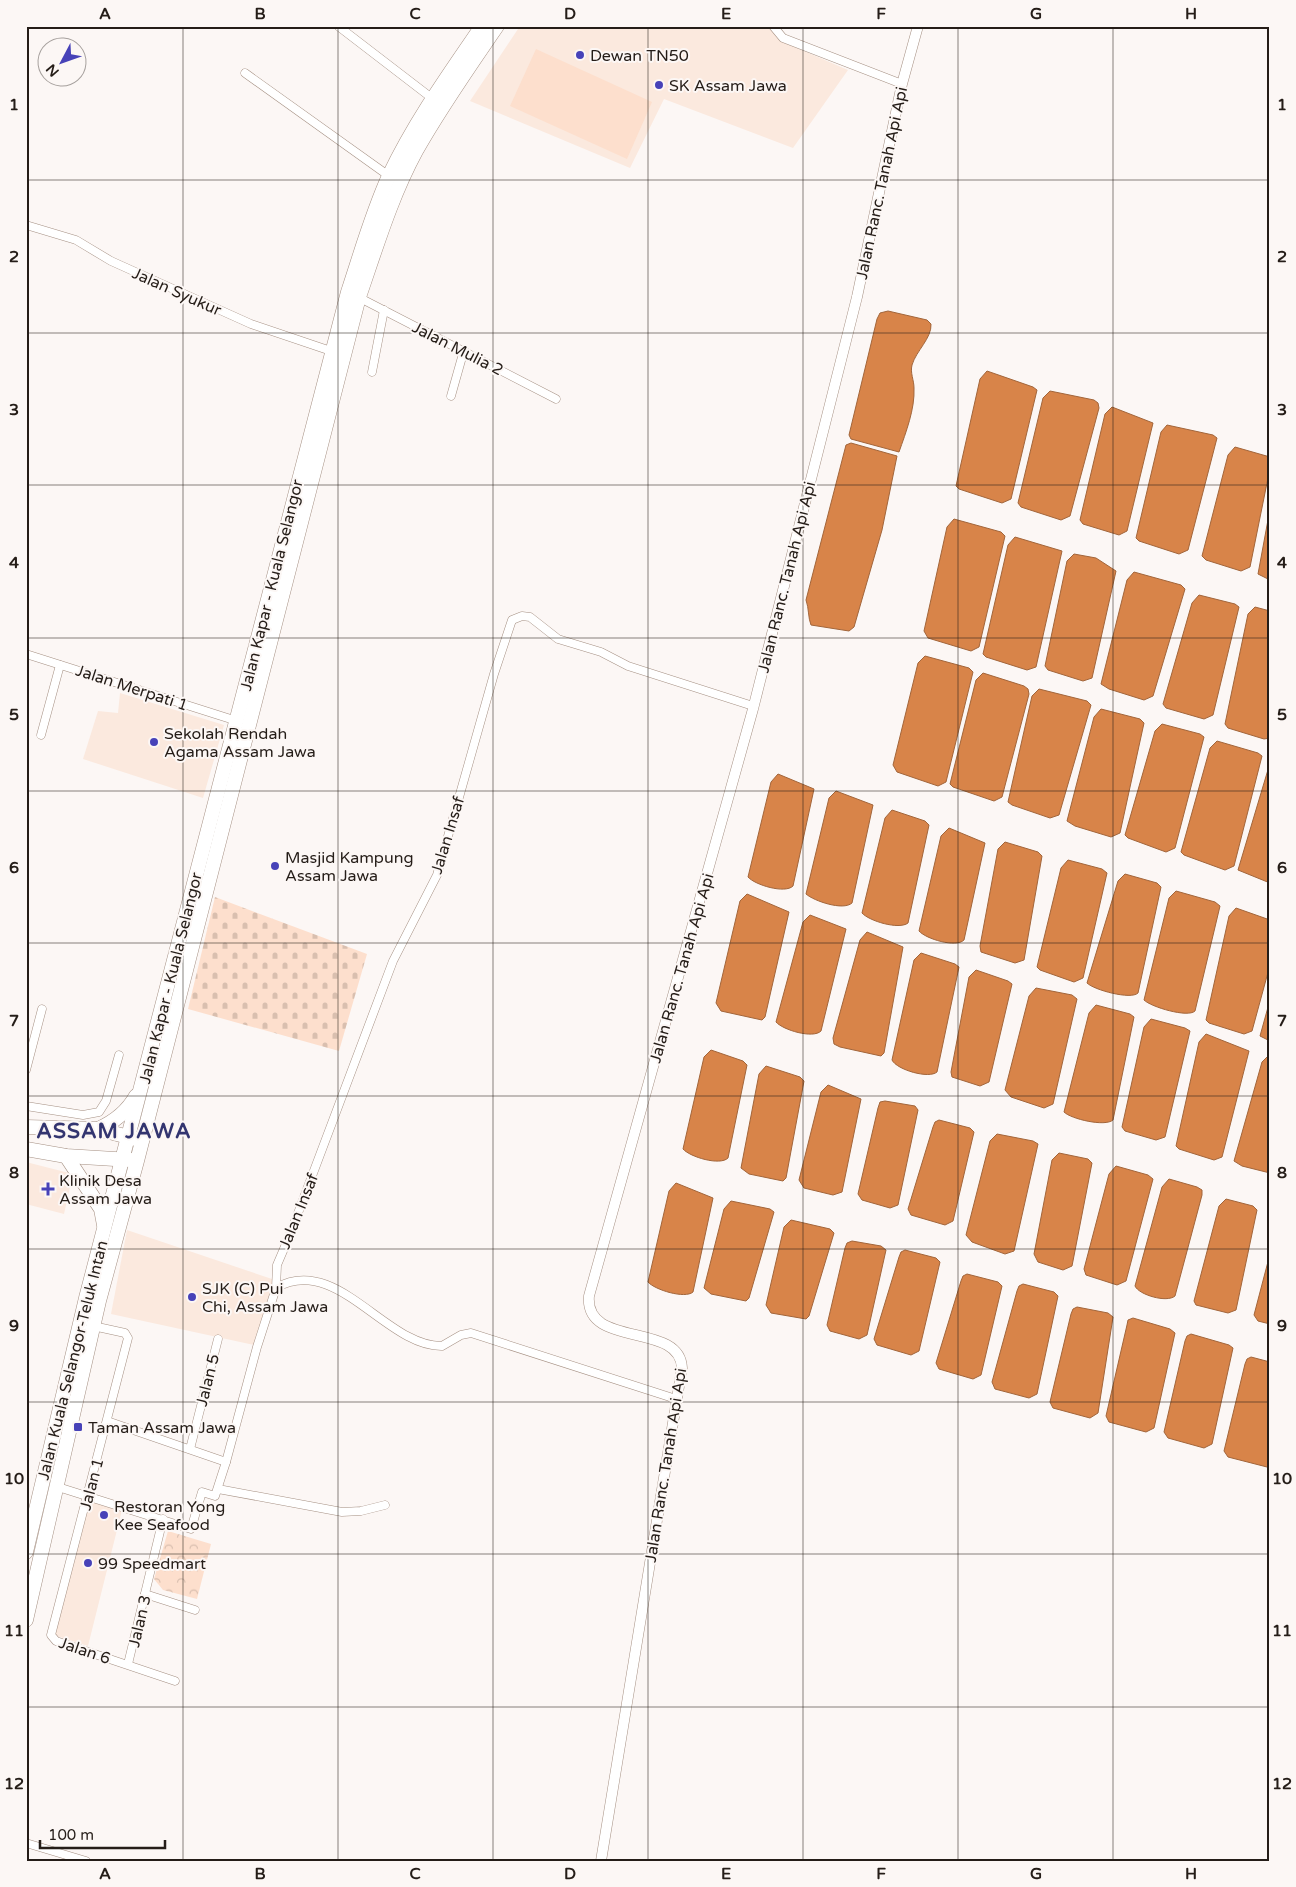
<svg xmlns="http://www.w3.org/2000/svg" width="1296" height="1887" viewBox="0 0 1296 1887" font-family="'Varela Round',sans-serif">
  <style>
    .built { fill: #fbe9de }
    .forest { fill: url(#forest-crowns) }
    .cemetery { fill: url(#cemetery-stones) }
    .garden { fill: #fddfcd }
    .water { fill: #d88449; stroke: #a2653a }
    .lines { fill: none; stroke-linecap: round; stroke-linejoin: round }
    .minor-casing { stroke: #a69184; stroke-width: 9 }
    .tertiary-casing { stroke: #a69184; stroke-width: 11 }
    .trunk-casing { stroke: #a69184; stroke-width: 15 }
    .minor { stroke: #fff; stroke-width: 8 }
    .tertiary { stroke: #fff; stroke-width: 10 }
    .trunk { stroke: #fff; stroke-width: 14 }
    .grid { fill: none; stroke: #251d18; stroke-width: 1; stroke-opacity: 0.55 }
    .poi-dot { fill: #4742b8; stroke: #fcf7f5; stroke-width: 2 }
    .labels { text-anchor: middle; stroke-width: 4; stroke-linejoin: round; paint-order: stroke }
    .poi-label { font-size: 16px; fill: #251d18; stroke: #fcf7f5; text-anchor: start }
    .street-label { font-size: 16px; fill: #251d18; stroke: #fcf7f5 }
    .district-label { font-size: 21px; font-weight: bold; letter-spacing: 1px; fill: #333570; stroke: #fcf7f5 }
    .neatline { fill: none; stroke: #251d18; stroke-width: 2 }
    .grid-label { font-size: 16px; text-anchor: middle; font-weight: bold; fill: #251d18 }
  </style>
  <defs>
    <pattern id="forest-crowns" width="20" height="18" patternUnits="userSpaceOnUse" patternTransform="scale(1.25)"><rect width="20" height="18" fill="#fddfcd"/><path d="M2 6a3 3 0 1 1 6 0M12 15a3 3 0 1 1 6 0" fill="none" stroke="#d9bfaf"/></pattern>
    <pattern id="cemetery-stones" width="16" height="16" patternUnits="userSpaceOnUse" patternTransform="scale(1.25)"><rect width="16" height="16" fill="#fddfcd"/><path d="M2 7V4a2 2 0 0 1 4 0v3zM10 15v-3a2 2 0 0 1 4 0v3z" fill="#d9bfaf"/></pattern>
  </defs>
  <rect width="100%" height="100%" fill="#fcf7f5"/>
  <g class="built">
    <polygon points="520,26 771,26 783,42 848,70 793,148 664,99 630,168 470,101"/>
    <polygon points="120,693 224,725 203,798 83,759 98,711 118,713"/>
    <polygon points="26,1162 73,1174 64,1214 26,1204"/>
    <polygon points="127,1230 275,1280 254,1345 111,1314"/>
    <polygon points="90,1501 122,1510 88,1646 54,1635"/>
  </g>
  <polygon class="forest" points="168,1531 211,1544 197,1599 163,1590 154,1579"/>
  <polygon class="cemetery" points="215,897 367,954 339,1051 188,1009"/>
  <polygon class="garden" points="536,49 652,102 627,159 510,106"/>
  <g class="water">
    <path d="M888 311 927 320 931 324C932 338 916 351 912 365 910 373 914 380 914 388 915 409 906 432 899 452L851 439 849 435 877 319 880 313Z"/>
    <polygon points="987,371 1033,387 1037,390 1011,499 1002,503 959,489 956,486 980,379"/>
    <polygon points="1050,391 1094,400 1098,403 1099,408 1070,516 1061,520 1021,507 1018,503 1043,398"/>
    <polygon points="1112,407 1153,423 1127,531 1119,535 1083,524 1080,520 1105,414"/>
    <polygon points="1167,425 1213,435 1217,438 1188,550 1179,554 1139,541 1136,538 1161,432"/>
    <path d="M851 443 897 456 882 530 854 627 849 631 811 625C808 618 809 608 806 600L846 445Z"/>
    <polygon points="1235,447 1270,457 1270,468 1250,567 1241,571 1206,560 1202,556 1228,455"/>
    <polygon points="1270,509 1270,580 1258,574"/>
    <polygon points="954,519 1001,532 1005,536 979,647 971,651 928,638 924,631 947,527"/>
    <polygon points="1015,537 1062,551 1036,667 1027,670 986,657 983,654 1008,545"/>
    <polygon points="1074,554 1096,558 1116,571 1092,678 1083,681 1048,670 1045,666 1067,561"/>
    <polygon points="1134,572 1181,585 1185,589 1153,696 1144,700 1109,689 1101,684 1127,580"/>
    <polygon points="1199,595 1235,604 1239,607 1213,715 1204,719 1166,708 1163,704 1192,603"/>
    <polygon points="1255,607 1270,611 1270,738 1264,739 1228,728 1225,724 1248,614"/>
    <polygon points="925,656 969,668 973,672 946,782 938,786 897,772 893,765 918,663"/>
    <polygon points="983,673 1024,686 1028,689 1029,694 1002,797 994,801 953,787 950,784 976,680"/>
    <polygon points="1039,689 1087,701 1091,705 1059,815 1050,818 1012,805 1008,802 1032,696"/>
    <polygon points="1101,709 1140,719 1144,723 1120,833 1111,837 1075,826 1067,821 1094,717"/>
    <polygon points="1162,724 1200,734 1204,737 1175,848 1166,852 1128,838 1125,835 1155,731"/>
    <polygon points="1217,741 1258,753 1262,756 1234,866 1225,870 1184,855 1181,852 1210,748"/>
    <polygon points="1270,763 1270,883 1238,870"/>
    <path d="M778 774 814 789 793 886C785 894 755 885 748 877L771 782Z"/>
    <path d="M836 791 873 805 852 903C843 911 814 901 806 894L829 798Z"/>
    <path d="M892 810 925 821 929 825 908 923C899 930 869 921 862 913L885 818Z"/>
    <path d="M949 828 985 843 964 940C956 948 926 939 919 931L941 836Z"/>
    <polygon points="1005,842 1038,852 1042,856 1024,960 1015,963 981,952 980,946 998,849"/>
    <polygon points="1068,860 1102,869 1107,873 1083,978 1074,982 1040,970 1037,967 1061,868"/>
    <path d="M1125 874 1157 883 1161 887 1138 993C1131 1000 1094 990 1087 983L1118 881Z"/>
    <path d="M1176 891 1215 902 1220 906 1195 1011C1188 1018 1151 1007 1144 1000L1169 898Z"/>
    <polygon points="747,894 789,912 765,1017 762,1020 721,1011 716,1003 740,901"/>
    <polygon points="1236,908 1270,920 1270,965 1252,1031 1244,1034 1209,1023 1206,1020 1229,916"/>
    <path d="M810 915 846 929 821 1031C813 1039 783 1030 776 1022L803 922Z"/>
    <polygon points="867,932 903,947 884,1053 881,1056 840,1047 834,1044 833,1038 860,940"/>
    <path d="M921 953 955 964 959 967 937 1072C929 1079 897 1070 892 1060L914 960Z"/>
    <polygon points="976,970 1008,981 1012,984 989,1082 980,1086 952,1077 951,1072 969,977"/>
    <polygon points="1036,988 1072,995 1077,999 1053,1104 1044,1108 1011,1097 1005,1090 1029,996"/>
    <polygon points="1270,1000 1270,1041 1260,1036"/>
    <path d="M1096 1005 1130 1014 1134 1017 1113 1120C1105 1127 1071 1119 1064 1112L1089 1013Z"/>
    <polygon points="1151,1019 1185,1028 1190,1031 1165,1137 1156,1140 1125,1131 1122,1127 1144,1027"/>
    <polygon points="1206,1034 1249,1051 1222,1157 1214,1160 1179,1149 1176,1146 1199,1042"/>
    <path d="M711 1050 743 1061 747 1065 728 1158C720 1166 690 1157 683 1149L704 1057Z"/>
    <polygon points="1269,1055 1270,1055 1270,1173 1242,1166 1234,1161 1262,1062"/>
    <polygon points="766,1066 800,1077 804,1081 786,1178 783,1181 749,1174 741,1168 759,1074"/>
    <polygon points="828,1085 861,1099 842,1192 833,1195 804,1188 799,1180 821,1092"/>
    <polygon points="885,1101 915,1106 918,1110 898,1205 890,1208 862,1200 858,1194 878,1108 880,1102"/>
    <polygon points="939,1120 970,1128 974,1132 953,1221 945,1225 911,1215 908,1209 933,1127 935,1122"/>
    <polygon points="997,1134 1033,1141 1038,1144 1014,1251 1005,1254 972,1242 966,1235 990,1141"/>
    <polygon points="1059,1153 1088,1159 1092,1163 1072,1266 1063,1270 1038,1262 1034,1254 1052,1160"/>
    <polygon points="1116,1166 1148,1175 1153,1179 1126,1281 1117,1285 1086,1275 1084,1269 1109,1174"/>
    <path d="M1169 1179 1197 1187 1202 1190V1195L1175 1296C1167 1303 1139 1295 1135 1286L1162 1187Z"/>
    <path d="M676 1183 713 1198 693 1292C685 1299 655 1290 648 1282L669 1191Z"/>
    <polygon points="1226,1199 1253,1206 1257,1210 1236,1310 1228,1313 1196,1305 1194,1301 1219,1206"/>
    <polygon points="731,1201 770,1209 774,1212 749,1298 746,1301 711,1294 704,1288 724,1209"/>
    <polygon points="791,1220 830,1229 834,1233 809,1316 806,1319 771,1313 766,1305 784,1227"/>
    <polygon points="852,1241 881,1246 886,1250 867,1335 859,1339 830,1331 827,1325 845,1248 847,1243"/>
    <polygon points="905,1250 936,1258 940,1262 919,1351 911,1355 877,1345 874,1339 899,1257 901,1252"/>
    <polygon points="1270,1254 1270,1324 1258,1321 1254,1315"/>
    <polygon points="967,1274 998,1282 1002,1286 981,1375 973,1379 939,1369 936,1363 961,1281 963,1276"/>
    <polygon points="1023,1284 1054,1292 1058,1296 1037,1394 1029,1398 995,1389 992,1382 1017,1291 1019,1286"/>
    <polygon points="1077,1307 1108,1313 1113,1317 1098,1413 1090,1418 1053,1408 1050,1402 1071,1314 1073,1309"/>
    <polygon points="1133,1318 1170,1329 1175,1333 1154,1428 1146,1432 1109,1422 1106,1416 1127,1325 1128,1320"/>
    <polygon points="1191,1334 1229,1345 1233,1348 1212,1444 1204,1448 1168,1438 1164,1432 1185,1341 1187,1336"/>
    <polygon points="1251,1357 1270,1362 1270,1467 1267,1467 1228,1457 1224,1451 1245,1364 1247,1359"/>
  </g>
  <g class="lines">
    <g class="minor-casing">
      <g id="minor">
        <polyline points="338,26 433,99"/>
        <polyline points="773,26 783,38 902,84"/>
        <polyline points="245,73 389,176"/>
        <polyline points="26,225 76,240 111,261 251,324 331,351"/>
        <polyline points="358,297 556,399"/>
        <polyline points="372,372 384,310"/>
        <polyline points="451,396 464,350"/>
        <polyline points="26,654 237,721"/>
        <polyline points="41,735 60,665"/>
        <polyline points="26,1070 42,1009"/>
        <polyline points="26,1106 83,1115 99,1112 106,1101 119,1055"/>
        <path d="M276 1288C336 1253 386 1347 442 1346L461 1335 471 1333 676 1399"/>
        <polyline points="93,1326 125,1333 128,1338 51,1635 56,1641 175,1681"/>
        <polyline points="107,1421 226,1462"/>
        <polyline points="190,1449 218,1339"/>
        <polyline points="58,1487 191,1529 202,1492 215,1496 226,1462 257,1347 276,1288 277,1265 289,1237 393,961 437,875 494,674 512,620 522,616 530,617 558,639 601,652 628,666 753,706"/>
        <polyline points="218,1489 342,1512 361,1511 385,1505"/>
        <polyline points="145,1594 195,1610"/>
        <polyline points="128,1664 163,1519"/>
        <polyline points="26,1843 86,1861"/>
      </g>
    </g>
    <g class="tertiary-casing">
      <path id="tertiary" d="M601 1861 682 1368C680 1321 584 1349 589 1296L753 709 857 297 902 84 918 26"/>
    </g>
    <g class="trunk-casing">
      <g id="trunk">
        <polyline points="26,1127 98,1129 136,1139"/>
        <path d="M98 1129C114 1122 127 1112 136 1096"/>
        <polyline points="26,1149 66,1156 131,1160"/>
        <polyline points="66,1156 101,1209 104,1225"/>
        <path d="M26 1552 86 1298 348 292C361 253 372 213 389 176 414 123 449 74 482 26"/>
        <path d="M26 1620 99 1301 137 1161 359 297C376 248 391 197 416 151 440 108 469 67 497 26"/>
      </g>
    </g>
    <use href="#minor" class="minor"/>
    <use href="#tertiary" class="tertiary"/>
    <use href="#trunk" class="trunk"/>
  </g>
  <path class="grid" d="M183 26V1861M338 26V1861M493 26V1861M648 26V1861M803 26V1861M958 26V1861M1113 26V1861M26 180H1270M26 333H1270M26 485H1270M26 638H1270M26 791H1270M26 943H1270M26 1096H1270M26 1249H1270M26 1402H1270M26 1554H1270M26 1707H1270"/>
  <g class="poi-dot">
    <circle cx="580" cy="55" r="5"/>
    <circle cx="659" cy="85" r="5"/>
    <circle cx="154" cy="742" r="5"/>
    <circle cx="275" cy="866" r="5"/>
    <path d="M45.5 1181.5h5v5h5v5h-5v5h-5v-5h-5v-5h5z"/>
    <circle cx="192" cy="1297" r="5"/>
    <rect x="73" y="1422" width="10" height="10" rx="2.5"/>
    <circle cx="104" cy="1515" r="5"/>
    <circle cx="88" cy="1563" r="5"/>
  </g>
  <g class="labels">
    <g class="poi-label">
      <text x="590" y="61">Dewan TN50</text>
      <text x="669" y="91">SK Assam Jawa</text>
      <text x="164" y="739">Sekolah Rendah<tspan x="164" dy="18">Agama Assam Jawa</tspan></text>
      <text x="285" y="863">Masjid Kampung<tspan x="285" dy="18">Assam Jawa</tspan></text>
      <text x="59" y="1186">Klinik Desa<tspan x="59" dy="18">Assam Jawa</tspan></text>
      <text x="202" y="1294">SJK (C) Pui<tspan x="202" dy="18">Chi, Assam Jawa</tspan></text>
      <text x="88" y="1433">Taman Assam Jawa</text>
      <text x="114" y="1512">Restoran Yong<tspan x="114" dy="18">Kee Seafood</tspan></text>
      <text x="98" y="1569">99 Speedmart</text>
    </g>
    <g class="street-label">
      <text transform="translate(881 183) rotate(-78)" y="6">Jalan Ranc. Tanah Api Api</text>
      <text transform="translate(177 291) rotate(24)" y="6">Jalan Syukur</text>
      <text transform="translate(458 348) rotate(27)" y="6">Jalan Mulia 2</text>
      <text transform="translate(786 577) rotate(-76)" y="6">Jalan Ranc. Tanah Api Api</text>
      <text transform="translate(271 585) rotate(-76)" y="6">Jalan Kapar - Kuala Selangor</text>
      <text transform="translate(132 687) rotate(18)" y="6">Jalan Merpati 1</text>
      <text transform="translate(447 835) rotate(-73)" y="6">Jalan Insaf</text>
      <text transform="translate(681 968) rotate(-74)" y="6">Jalan Ranc. Tanah Api Api</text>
      <text transform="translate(170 978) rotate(-76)" y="6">Jalan Kapar - Kuala Selangor</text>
      <text transform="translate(298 1211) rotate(-68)" y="6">Jalan Insaf</text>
      <text transform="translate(72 1360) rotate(-76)" y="6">Jalan Kuala Selangor-Teluk Intan</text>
      <text transform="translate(207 1380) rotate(-76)" y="6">Jalan 5</text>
      <text transform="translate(665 1465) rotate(-81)" y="6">Jalan Ranc. Tanah Api Api</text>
      <text transform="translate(91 1484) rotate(-75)" y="6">Jalan 1</text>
      <text transform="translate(139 1621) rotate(-77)" y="6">Jalan 3</text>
      <text transform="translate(85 1650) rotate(19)" y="6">Jalan 6</text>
    </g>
    <g class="district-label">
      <text x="114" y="1138">ASSAM JAWA</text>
    </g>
  </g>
  <rect width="1296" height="1887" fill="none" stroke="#fcf7f5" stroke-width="55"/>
  <g transform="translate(62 62) rotate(229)"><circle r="24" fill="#fcf7f5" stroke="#a6a09d"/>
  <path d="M0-4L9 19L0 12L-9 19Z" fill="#4742b8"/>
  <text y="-8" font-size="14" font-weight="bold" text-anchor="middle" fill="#251d18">N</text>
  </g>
  <path d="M40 1840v8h125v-8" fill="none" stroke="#251d18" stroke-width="2.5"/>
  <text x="48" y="1840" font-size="15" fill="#251d18" stroke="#fcf7f5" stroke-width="4" paint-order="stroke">100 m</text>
  <rect x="28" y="28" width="1240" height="1832" class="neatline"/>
  <g class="grid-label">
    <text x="105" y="19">A</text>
    <text x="260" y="19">B</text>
    <text x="415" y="19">C</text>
    <text x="570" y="19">D</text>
    <text x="726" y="19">E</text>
    <text x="881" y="19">F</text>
    <text x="1036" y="19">G</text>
    <text x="1191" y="19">H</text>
    <text x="14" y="110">1</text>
    <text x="1282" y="110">1</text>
    <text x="14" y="262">2</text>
    <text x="1282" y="262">2</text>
    <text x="14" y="415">3</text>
    <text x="1282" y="415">3</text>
    <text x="14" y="568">4</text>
    <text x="1282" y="568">4</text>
    <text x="14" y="720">5</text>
    <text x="1282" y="720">5</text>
    <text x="14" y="873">6</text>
    <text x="1282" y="873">6</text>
    <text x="14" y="1026">7</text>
    <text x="1282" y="1026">7</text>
    <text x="14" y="1178">8</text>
    <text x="1282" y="1178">8</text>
    <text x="14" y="1331">9</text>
    <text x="1282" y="1331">9</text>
    <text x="14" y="1484">10</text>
    <text x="1282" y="1484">10</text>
    <text x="14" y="1636">11</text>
    <text x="1282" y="1636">11</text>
    <text x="14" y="1789">12</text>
    <text x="1282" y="1789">12</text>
    <text x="105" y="1879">A</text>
    <text x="260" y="1879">B</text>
    <text x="415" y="1879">C</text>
    <text x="570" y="1879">D</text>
    <text x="726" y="1879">E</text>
    <text x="881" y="1879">F</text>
    <text x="1036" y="1879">G</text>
    <text x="1191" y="1879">H</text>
  </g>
</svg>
